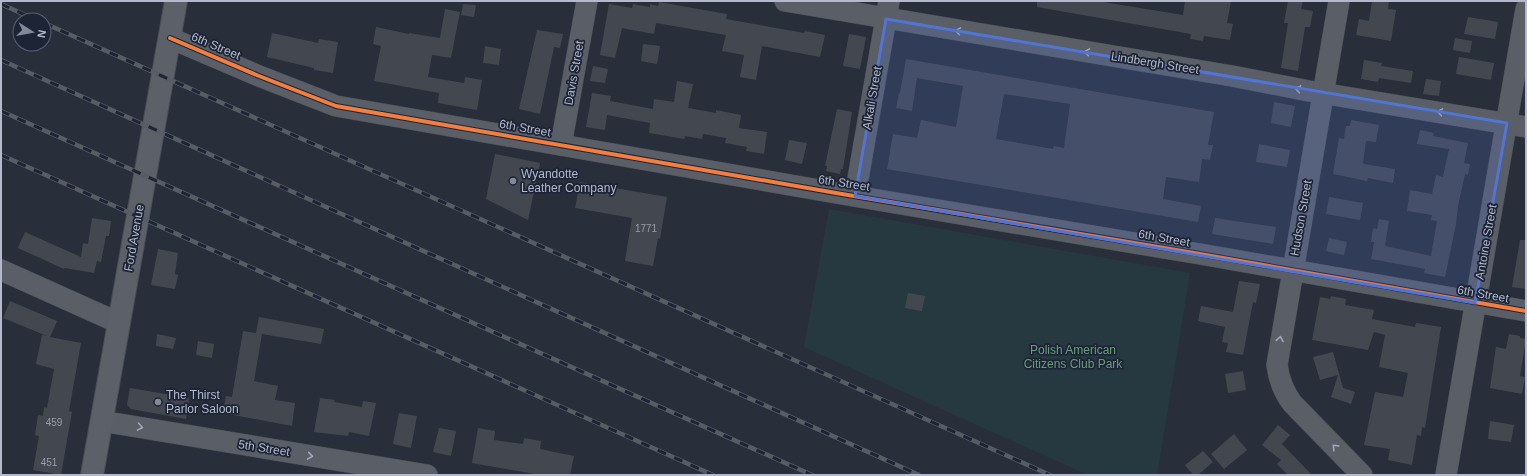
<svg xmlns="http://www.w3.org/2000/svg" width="1527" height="476" viewBox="0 0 1527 476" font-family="Arial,sans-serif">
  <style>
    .green { fill: #263940 }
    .building { fill: #434750; fill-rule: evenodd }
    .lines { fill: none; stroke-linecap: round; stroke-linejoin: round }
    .minor-casing { stroke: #464a53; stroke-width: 22 }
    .major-casing { stroke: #474c56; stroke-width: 24 }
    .minor { stroke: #5a5e67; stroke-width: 21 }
    .major { stroke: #5c6069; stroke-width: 22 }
    .rail-casing { stroke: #585c65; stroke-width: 4.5 }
    .rail { stroke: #1c2435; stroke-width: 3; stroke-dasharray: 9; stroke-linecap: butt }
    .cycleway-casing { stroke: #1c2435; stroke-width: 6 }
    .cycleway { stroke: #f27e40; stroke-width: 4 }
    .oneway { stroke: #a2a8b7 }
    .marked { fill: #5274d3; fill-opacity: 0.2; stroke: #5274d3; stroke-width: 3; stroke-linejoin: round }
    .poi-dot { fill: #838998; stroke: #1c2435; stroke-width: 1.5 }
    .labels { text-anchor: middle; stroke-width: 3.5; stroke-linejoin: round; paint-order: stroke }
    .number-label { font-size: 10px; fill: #989dac }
    .street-label { font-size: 12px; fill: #b4bacb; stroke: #1c2435 }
    .poi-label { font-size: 12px; fill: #b4bacb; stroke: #1c2435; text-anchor: start }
    .park-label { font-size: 12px; fill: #699d7b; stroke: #1c2435 }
  </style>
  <rect width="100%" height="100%" fill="#292f3a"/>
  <polygon class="green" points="829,209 1190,273 1157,475 1088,475 804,347"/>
  <g class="building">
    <polygon points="1037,1 1097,1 1183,15 1185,1 1231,1 1227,23 1233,24 1230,40 1204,36 1203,41 1190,39 1191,34 1037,7"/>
    <polygon points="1288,1 1303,1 1301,9 1313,11 1310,27 1305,27 1298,71 1281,68 1288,23 1284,23"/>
    <polygon points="1372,1 1389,1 1388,9 1396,10 1391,41 1356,35 1359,19 1369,21"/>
    <polygon points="659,2 727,14 726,19 804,33 805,31 825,35 820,57 762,46 756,80 740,77 744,55 722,51 726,35 656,23 654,34 622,28 615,58 600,55 609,4 632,8 633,4 650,7 650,4 658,6"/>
    <polygon points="463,4 476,5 474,17 461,15"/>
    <polygon points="445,9 460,12 451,58 432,55 428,77 464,83 465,77 482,80 477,110 438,103 439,93 374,81 381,46 373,44 376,27 409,34 409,33 440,38"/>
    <polygon points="1468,17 1498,22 1495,39 1464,34"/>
    <polygon points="537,30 563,34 560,48 554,47 540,114 519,109"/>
    <polygon points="272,33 318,43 319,39 338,42 333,73 314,70 314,68 267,57"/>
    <polygon points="849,34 866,37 860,69 843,66"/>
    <polygon points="1455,38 1472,41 1470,53 1453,50"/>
    <polygon points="643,44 660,46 657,64 641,61"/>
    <polygon points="485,46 501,49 499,65 483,63"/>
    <polygon points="1459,57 1494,63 1491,80 1456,74"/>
    <path d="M906 59 1214 112 1208 145H1213L1210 160 1202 159 1199 182 1166 177 1163 199 1201 206 1198 222 887 169 893 134 917 138 921 120 956 127 963 86 917 78 912 111 896 108 899 93H900ZM1004 94 1070 104 1064 148 1054 146 1053 149 996 139Z"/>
    <polygon points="1364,60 1382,63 1381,66 1413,71 1411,83 1379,78 1378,82 1361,79"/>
    <polygon points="593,66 608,69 605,83 590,81"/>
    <polygon points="1426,79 1441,81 1439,96 1423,94"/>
    <polygon points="677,81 693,84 688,108 716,113 716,110 741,115 739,128 767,132 764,154 746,151 747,147 725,143 726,138 703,134 702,139 685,136 684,139 649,133 650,123 607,115 605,130 586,127 592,93 611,96 610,101 653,109 654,99 674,102"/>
    <polygon points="1274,102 1295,106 1291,127 1271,123"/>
    <polygon points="837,109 852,112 843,169 841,169 840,174 826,171 827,166 825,166"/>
    <polygon points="1351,120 1379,125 1376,142 1366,141 1363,163 1364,164 1395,169 1393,183 1368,178 1367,181 1333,174 1339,138 1344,139 1346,126 1350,126"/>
    <polygon points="1420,130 1434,133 1433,136 1468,143 1464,163 1470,164 1468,175 1465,174 1458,206 1456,224 1445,277 1424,273 1425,269 1371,259 1374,242 1371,242 1373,228 1377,229 1379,219 1389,221 1385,246 1431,256 1437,221 1431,220 1432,215 1407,211 1410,190 1432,194 1436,175 1443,177 1449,149 1417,144"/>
    <polygon points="789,140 807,143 802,164 785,160"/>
    <polygon points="1259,144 1290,150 1287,167 1256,162"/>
    <polygon points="495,154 540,163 528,220 486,199"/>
    <polygon points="580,182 667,197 660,239 658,238 653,266 625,261 632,218 575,208"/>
    <polygon points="1329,197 1363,203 1360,220 1326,214"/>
    <polygon points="92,218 111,221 109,236 106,236 101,262 97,261 94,273 65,268 64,269 18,248 25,232 81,257 83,243 88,244"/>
    <polygon points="1215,218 1276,227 1273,244 1212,234"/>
    <polygon points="1329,238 1347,242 1344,255 1326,251"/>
    <polygon points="1520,240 1526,240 1526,289 1512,287"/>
    <polygon points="158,249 178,253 175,274 178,275 175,289 151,285"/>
    <polygon points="1239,281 1260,284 1256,303 1253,302 1243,355 1226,352 1228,343 1222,342 1225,327 1198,321 1201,306 1233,312"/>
    <polygon points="908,293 925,296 922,311 905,308"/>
    <polygon points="1331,296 1346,299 1345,305 1374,310 1372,319 1415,327 1416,323 1441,327 1425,428 1422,427 1421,436 1417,435 1412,465 1388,460 1390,449 1364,445 1375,392 1403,397 1408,373 1379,367 1385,335 1374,332 1368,350 1312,340 1320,297 1330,299"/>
    <polygon points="10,301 57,321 50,337 81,343 69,411 72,412 61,475 33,470 39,436 35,435 38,415 43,416 44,407 47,408 54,369 36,364 42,335 47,336 3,318"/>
    <polygon points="259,317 324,329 321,344 262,334 254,381 278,386 275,400 295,403 292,426 223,413 226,396 232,397 243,331 256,333"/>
    <polygon points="157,334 176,338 173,349 156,346"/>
    <polygon points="1509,334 1520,336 1520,338 1526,339 1520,376 1525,377 1522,394 1490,388 1496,347 1506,349"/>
    <polygon points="198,341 214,344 212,358 196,355"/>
    <polygon points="1333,352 1343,388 1355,392 1351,404 1331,397 1338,375 1320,380 1313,357"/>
    <polygon points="1243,371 1246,390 1228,393 1225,374"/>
    <polygon points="130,388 189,398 186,419 131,409 127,405"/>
    <polygon points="320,398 335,400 334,402 362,407 363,401 376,403 369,436 349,432 348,436 314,432"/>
    <polygon points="399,413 417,416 411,448 393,444"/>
    <polygon points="1490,421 1514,425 1511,442 1488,439"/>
    <polygon points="1278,425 1290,435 1282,444 1312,475 1288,475 1277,464 1281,460 1262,445"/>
    <polygon points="439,428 456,431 451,456 433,452"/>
    <polygon points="478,428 495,431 494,440 523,444 524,438 541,441 540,449 574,456 570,475 540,475 472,463"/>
    <polygon points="1234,434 1247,450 1224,469 1211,454"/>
    <polygon points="1203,451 1213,462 1198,475 1193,475 1185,465"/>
  </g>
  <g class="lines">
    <g class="minor-casing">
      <g id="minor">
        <polyline points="785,1 1232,76 1309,91 1526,127"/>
        <path d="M1339 1 1277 365C1279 380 1283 391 1292 403L1362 475"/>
        <polyline points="170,38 259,76 336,106 842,194 1200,254 1526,311"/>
        <polyline points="561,145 587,1"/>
        <polyline points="855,196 889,1"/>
        <polyline points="1,270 119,323"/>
        <polyline points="101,421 427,475"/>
        <polyline points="1446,475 1526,9"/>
      </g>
    </g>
    <g class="major-casing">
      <polyline id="major" points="92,475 176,1"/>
    </g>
    <use href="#minor" class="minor"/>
    <use href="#major" class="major"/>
    <g class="rail-casing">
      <g id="rail">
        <polyline points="1,4 36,20"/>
        <polyline points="44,23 1050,475"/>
        <polyline points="1,60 919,475"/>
        <polyline points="1,111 812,475"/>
        <polyline points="1,155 713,475"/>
      </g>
    </g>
    <use href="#rail" class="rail"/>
    <g class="cycleway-casing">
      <polyline id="cycleway" points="170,38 259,76 336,106 842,194 1200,254 1526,311"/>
    </g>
    <use href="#cycleway" class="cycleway"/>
  </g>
  <defs><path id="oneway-chevron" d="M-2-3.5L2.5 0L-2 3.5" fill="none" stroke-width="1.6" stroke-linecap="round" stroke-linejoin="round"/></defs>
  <g class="oneway">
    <use href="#oneway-chevron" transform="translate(958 31) rotate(-171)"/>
    <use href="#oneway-chevron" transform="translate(1087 52) rotate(-171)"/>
    <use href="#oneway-chevron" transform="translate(1298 89) rotate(-169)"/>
    <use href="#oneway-chevron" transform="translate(1440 112) rotate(-170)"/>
    <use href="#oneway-chevron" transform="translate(1280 339) rotate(-80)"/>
    <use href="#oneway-chevron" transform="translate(140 427) rotate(10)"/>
    <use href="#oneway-chevron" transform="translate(1335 447) rotate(-134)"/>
    <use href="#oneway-chevron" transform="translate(310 456) rotate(9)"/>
  </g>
  <path class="marked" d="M886 19 1507 123 1475 303 855 196Z"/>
  <g class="poi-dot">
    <circle cx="513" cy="181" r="4"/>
    <circle cx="158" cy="402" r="4"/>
  </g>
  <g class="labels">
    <g class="number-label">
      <text x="646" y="232">1771</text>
      <text x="54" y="426">459</text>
      <text x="49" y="466">451</text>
    </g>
    <g class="street-label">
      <text transform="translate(216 46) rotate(23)" y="4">6th Street</text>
      <text transform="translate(1155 63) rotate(9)" y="4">Lindbergh Street</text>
      <text transform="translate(574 73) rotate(-80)" y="4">Davis Street</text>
      <text transform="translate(872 98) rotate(-80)" y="4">Alkali Street</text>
      <text transform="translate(525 128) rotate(10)" y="4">6th Street</text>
      <text transform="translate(844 183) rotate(9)" y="4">6th Street</text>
      <text transform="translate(1301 218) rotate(-80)" y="4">Hudson Street</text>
      <text transform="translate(134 238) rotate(-80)" y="4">Ford Avenue</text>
      <text transform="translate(1164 238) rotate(10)" y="4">6th Street</text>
      <text transform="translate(1486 242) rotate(-80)" y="4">Antoine Street</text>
      <text transform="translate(1483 294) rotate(10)" y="4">6th Street</text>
      <text transform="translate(264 448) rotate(9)" y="4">5th Street</text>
    </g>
    <g class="poi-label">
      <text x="521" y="178">Wyandotte<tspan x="521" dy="14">Leather Company</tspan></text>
      <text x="166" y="399">The Thirst<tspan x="166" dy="14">Parlor Saloon</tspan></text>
    </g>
    <g class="park-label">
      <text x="1073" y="354">Polish American<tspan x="1073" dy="14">Citizens Club Park</tspan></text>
    </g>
  </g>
  <rect width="1527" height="476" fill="none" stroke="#b4bacb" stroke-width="4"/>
  <g transform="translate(32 32) rotate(101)"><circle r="19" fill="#1c2435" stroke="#596071"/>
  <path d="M0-3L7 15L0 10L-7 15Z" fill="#838998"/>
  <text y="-6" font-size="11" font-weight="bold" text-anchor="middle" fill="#b4bacb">N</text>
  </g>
</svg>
